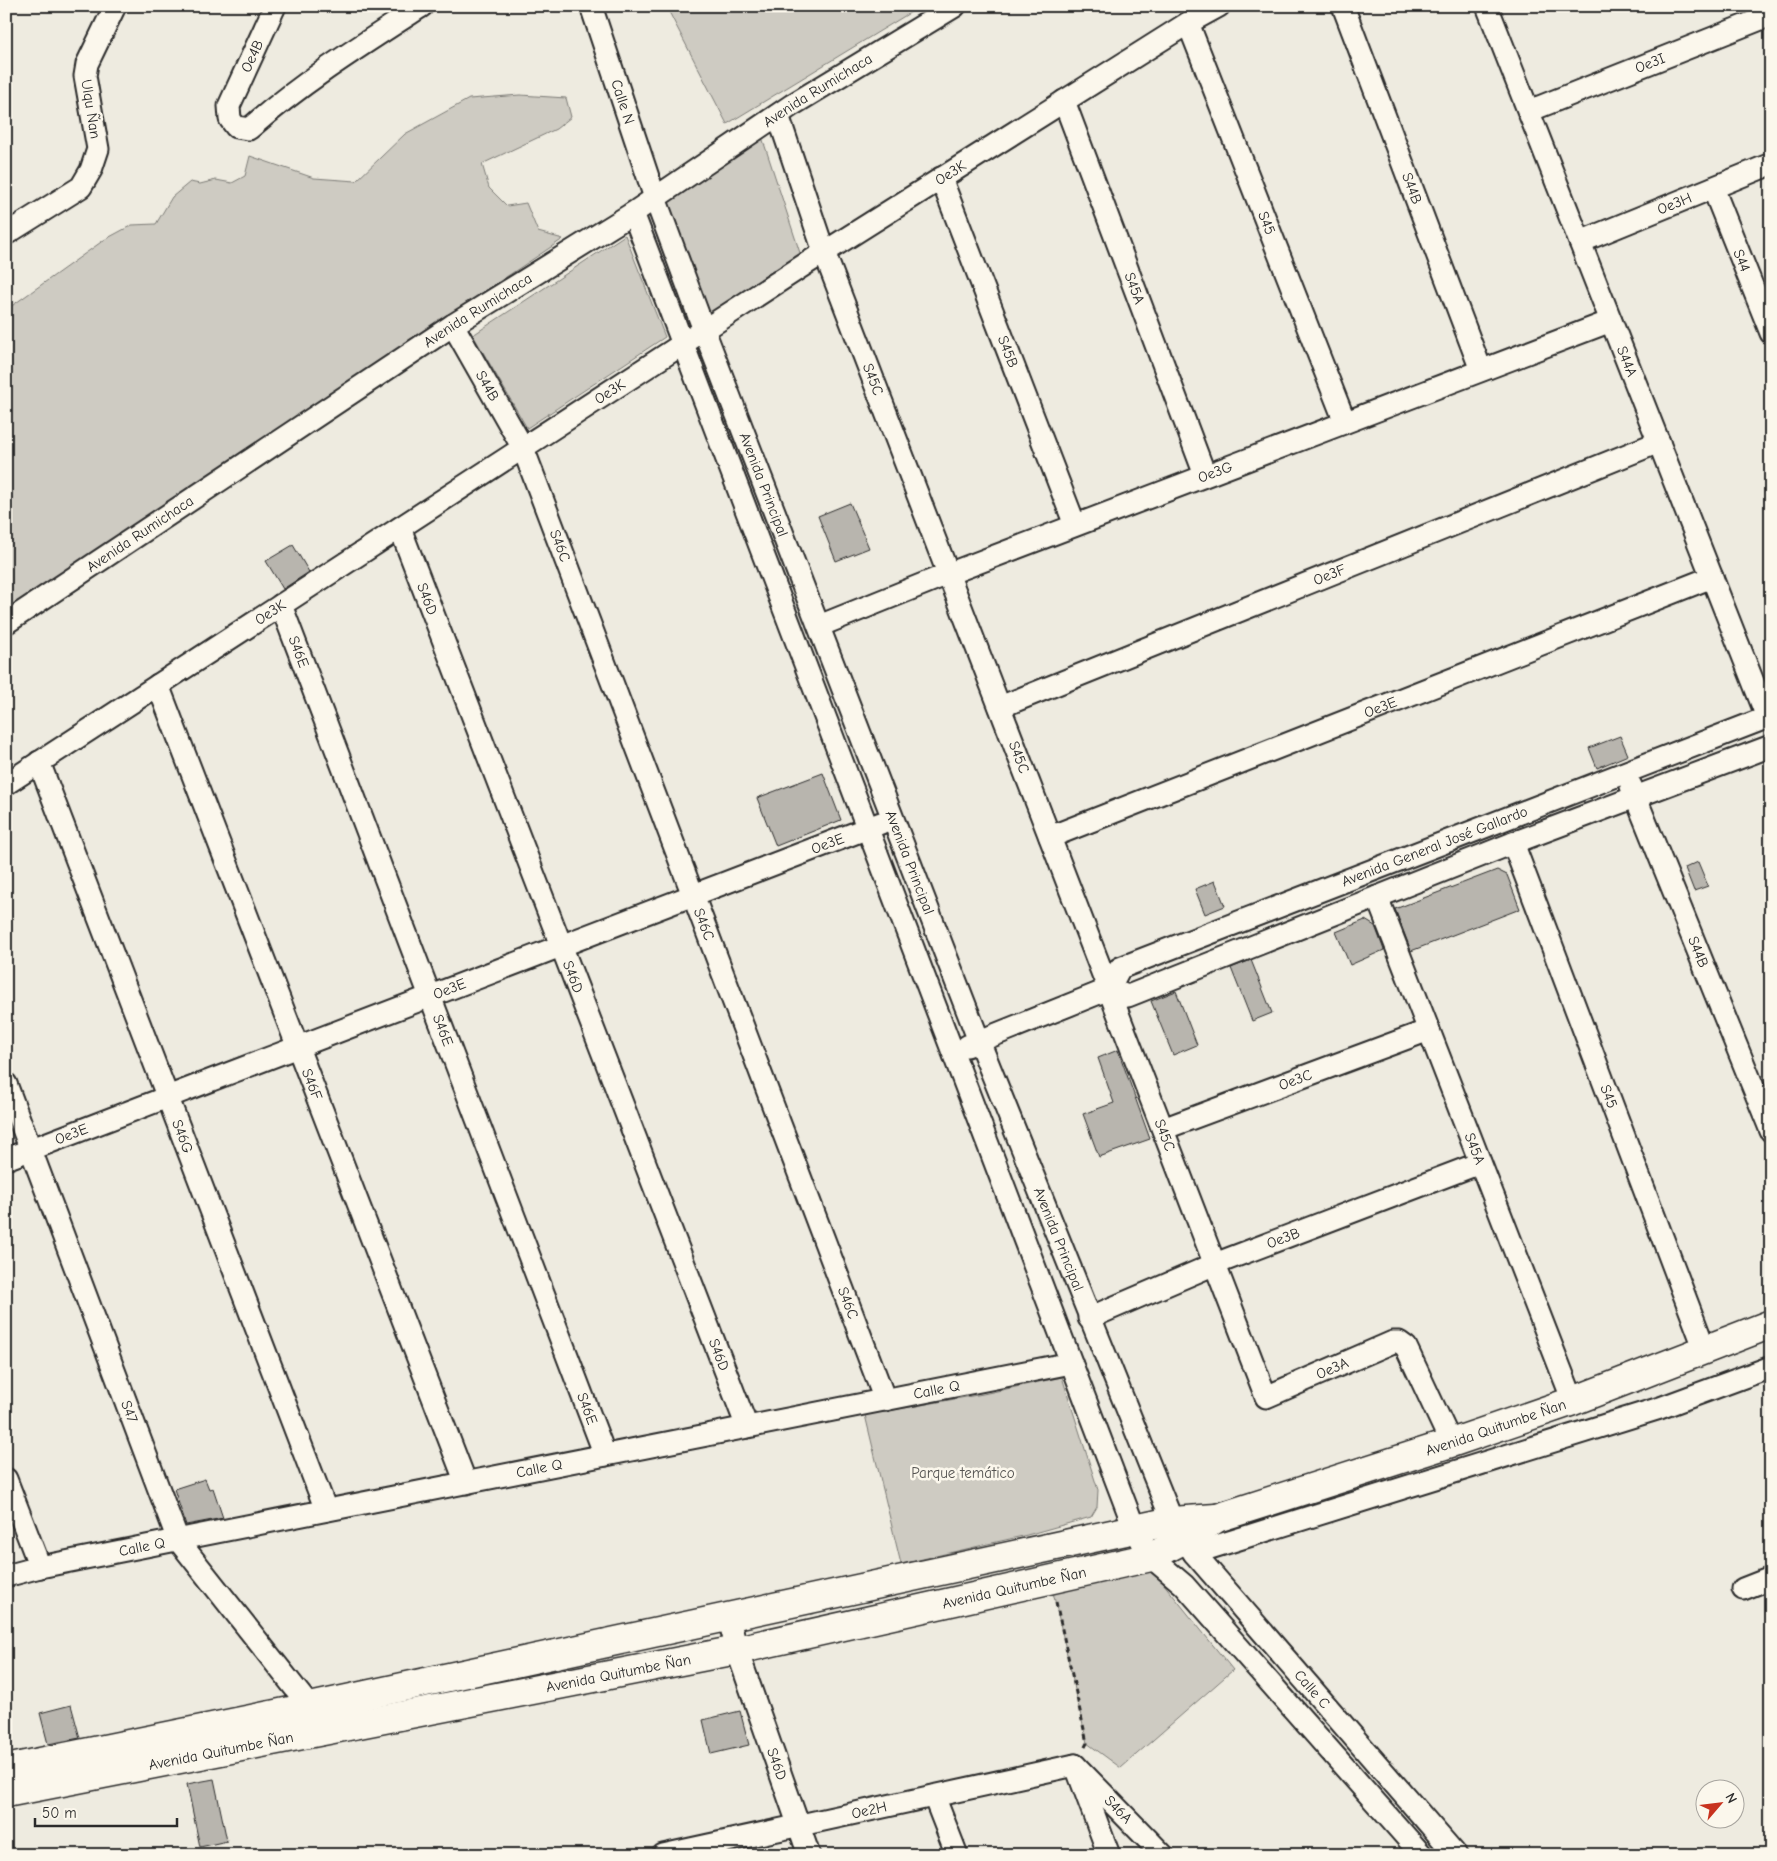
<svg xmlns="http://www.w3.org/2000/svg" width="1777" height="1861" viewBox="0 0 1777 1861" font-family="'Comic Neue',sans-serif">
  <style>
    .green { fill: #cecbc2; stroke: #7c7b76 }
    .building { fill: #b8b5ae; stroke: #2b2b2b }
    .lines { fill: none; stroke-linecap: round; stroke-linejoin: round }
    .street-casing { stroke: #2b2b2b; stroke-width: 25 }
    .secondary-casing { stroke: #2b2b2b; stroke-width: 31 }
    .path { stroke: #2b2b2b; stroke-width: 3; stroke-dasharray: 5 4; stroke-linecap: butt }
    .street { stroke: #fbf7ec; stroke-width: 21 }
    .secondary { stroke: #fbf7ec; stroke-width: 28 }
    .labels { text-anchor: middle; stroke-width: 5; stroke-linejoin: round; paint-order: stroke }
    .street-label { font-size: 15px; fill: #2b2b2b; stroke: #fbf7ec }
    .park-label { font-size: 15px; fill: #545351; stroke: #fbf7ec }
  </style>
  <rect width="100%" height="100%" fill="#eeebe0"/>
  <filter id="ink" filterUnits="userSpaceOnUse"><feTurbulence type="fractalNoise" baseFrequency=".02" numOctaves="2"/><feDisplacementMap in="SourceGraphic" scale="10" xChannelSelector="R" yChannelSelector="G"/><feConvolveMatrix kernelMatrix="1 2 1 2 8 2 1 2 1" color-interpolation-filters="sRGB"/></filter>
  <g filter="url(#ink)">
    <g class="green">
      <polygon points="666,6 921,6 727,124"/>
      <polygon points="520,95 566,98 571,117 556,129 482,164 489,188 507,206 526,203 538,232 563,239 6,611 6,310 104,240 132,225 156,224 172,197 190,182 200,184 216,180 232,183 245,176 250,156 314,178 356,181 405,134 469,99"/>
      <polygon points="759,128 804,265 704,330 655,198"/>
      <polygon points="625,235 665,337 527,428 473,335"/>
      <polygon points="1062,1377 1098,1490 1097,1507 1091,1517 1027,1535 901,1564 865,1415 983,1394"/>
      <polygon points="1151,1568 1233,1670 1121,1768 1087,1743 1053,1592"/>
    </g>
    <g class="building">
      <polygon points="850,503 869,548 836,561 818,516"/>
      <polygon points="293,545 309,572 283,589 266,561"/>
      <polygon points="1620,736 1628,755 1597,768 1589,748"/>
      <polygon points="823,773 841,820 776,846 757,798"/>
      <polygon points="1698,862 1708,886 1694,891 1685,868"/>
      <polygon points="1497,870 1507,875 1520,909 1411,951 1395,909"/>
      <polygon points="1215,881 1225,906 1205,914 1195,889"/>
      <polygon points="1365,920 1375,926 1384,950 1350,965 1336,932"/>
      <polygon points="1251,960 1272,1013 1252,1021 1231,968"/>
      <polygon points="1176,991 1197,1045 1173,1055 1151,1001"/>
      <polygon points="1118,1050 1150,1139 1099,1157 1083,1114 1114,1103 1098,1058"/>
      <polygon points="205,1479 209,1489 213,1488 223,1518 186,1525 174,1489"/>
      <polygon points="71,1705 80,1738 48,1744 40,1713"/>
      <polygon points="740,1711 749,1745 711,1754 703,1720"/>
      <polygon points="214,1779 227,1841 200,1847 187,1784"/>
    </g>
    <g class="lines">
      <g class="street-casing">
        <g id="street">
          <path d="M275 6 229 106 230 119 236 127 249 129C301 83 363 44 422 6"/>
          <path id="s1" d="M591 6 655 198 704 330 979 1041 1173 1523 1194 1553 1456 1855"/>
          <path id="s2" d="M1343 6 1481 370"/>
          <path id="s3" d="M1487 6 1767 717"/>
          <path id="s4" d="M1188 23 1345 422"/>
          <path id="s5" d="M1064 101 1205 475"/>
          <path id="s6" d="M1529 111 1771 15"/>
          <path id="s7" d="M778 115 824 252 1266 1397 1393 1342H1399L1406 1347 1451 1443"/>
          <path id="s8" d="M941 178 1075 525"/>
          <path id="s9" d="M1713 188 1771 333"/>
          <polyline points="633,213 1135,1530 1151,1557 1184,1585 1422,1855"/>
          <polyline points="6,234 81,187 91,170 98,149 85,76 87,64 115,6"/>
          <path id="s10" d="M1580 242 1771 164"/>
          <path id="s11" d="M453 325 523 448 885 1400"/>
          <path id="s12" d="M400 528 747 1427"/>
          <path id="s13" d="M281 605 605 1455"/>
          <path id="s14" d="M6 623 453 325 633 213 792 105 955 6"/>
          <path id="s15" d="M819 626 948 574 1611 321"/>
          <path id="s16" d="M158 685 466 1483"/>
          <path id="s17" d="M1000 707 1659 442"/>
          <path id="s18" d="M39 762 326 1510"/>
          <path id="s19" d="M6 784 804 265 1188 23 1219 6"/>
          <path id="s20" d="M1631 786 1771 1131"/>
          <path id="s21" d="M1050 837 1712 577"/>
          <path id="s22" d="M1513 843 1705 1350"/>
          <path id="s23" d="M1377 897 1573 1401"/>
          <polyline points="1109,989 1128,996 1513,843 1771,746"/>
          <path id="s24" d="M967 1046 1109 989 1120 968 1771 716"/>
          <path id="s25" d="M6 1084 178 1540 310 1707"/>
          <path id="s26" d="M1163 1129 1429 1030"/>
          <path id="s27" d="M6 1159 881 823"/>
          <path id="s28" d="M1089 1318 1215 1264 1480 1163"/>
          <polyline points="6,1479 40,1567"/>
          <polyline points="1194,1553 1660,1408 1771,1367"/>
          <path id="s29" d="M6 1576 40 1567 1071 1363"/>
          <polyline points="1743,1589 1771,1578"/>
          <path id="s30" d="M728 1616 737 1650 809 1855"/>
          <path id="s31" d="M1075 1765 1163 1855"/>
          <polyline points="1078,1772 1109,1855"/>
          <polyline points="934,1796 957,1855"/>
          <path id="s32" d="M663 1855 1075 1765"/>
        </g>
      </g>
      <g class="secondary-casing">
        <g id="secondary">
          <polyline points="6,1769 310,1707 1172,1521 1216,1518"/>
          <path id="s33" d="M6 1793 737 1650 1151 1557 1183 1540 1217 1518 1451 1443 1573 1401 1771 1324"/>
        </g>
      </g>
      <polyline class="path" points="1056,1602 1087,1743 1084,1749"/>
      <use href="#street" class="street"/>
      <use href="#secondary" class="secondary"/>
    </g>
  </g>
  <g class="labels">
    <g class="street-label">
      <text transform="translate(252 56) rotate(-65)" y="5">Oe4B</text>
      <text dy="5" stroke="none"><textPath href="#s6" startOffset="130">Oe3I</textPath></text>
      <text dy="5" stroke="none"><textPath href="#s14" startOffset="971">Avenida Rumichaca</textPath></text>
      <text dy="5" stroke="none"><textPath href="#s1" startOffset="101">Calle N</textPath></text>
      <text transform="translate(91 109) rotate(81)" y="5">Ulqu Ñan</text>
      <text dy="5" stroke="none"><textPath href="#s19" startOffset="1125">Oe3K</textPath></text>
      <text dy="5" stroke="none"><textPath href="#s2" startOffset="195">S44B</textPath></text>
      <text dy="5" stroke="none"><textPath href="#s10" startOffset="102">Oe3H</textPath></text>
      <text dy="5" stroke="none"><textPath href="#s4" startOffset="215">S45</textPath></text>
      <text dy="5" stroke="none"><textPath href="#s9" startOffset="78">S44</textPath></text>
      <text dy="5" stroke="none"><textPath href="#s5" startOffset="200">S45A</textPath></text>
      <text dy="5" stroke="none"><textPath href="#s14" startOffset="566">Avenida Rumichaca</textPath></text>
      <text dy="5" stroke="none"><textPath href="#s8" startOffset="186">S45B</textPath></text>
      <text dy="5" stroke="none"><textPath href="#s3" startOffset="382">S44A</textPath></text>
      <text dy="5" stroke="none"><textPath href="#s7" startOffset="281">S45C</textPath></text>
      <text dy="5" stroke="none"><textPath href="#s11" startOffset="70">S44B</textPath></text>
      <text dy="5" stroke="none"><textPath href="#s19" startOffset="720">Oe3K</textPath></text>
      <text dy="5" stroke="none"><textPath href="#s15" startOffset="425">Oe3G</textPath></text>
      <text dy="5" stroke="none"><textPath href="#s1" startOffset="509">Avenida Principal</textPath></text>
      <text dy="5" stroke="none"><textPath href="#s14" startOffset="161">Avenida Rumichaca</textPath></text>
      <text dy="5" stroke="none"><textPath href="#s11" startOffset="246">S46C</textPath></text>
      <text dy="5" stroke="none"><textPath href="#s17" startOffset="355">Oe3F</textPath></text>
      <text dy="5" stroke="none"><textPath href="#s12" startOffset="76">S46D</textPath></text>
      <text dy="5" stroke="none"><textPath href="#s19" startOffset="315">Oe3K</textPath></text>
      <text dy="5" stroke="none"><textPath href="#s13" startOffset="50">S46E</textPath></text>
      <text dy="5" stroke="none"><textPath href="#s21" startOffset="355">Oe3E</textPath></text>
      <text dy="5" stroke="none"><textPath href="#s7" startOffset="686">S45C</textPath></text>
      <text dy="5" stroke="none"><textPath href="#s27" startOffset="880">Oe3E</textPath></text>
      <text dy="5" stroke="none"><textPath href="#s24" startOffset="514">Avenida General José Gallardo</textPath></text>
      <text dy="5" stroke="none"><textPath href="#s1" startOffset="914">Avenida Principal</textPath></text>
      <text dy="5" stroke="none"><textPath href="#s11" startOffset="651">S46C</textPath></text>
      <text dy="5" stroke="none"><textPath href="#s20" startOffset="179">S44B</textPath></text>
      <text dy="5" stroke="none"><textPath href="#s12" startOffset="481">S46D</textPath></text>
      <text dy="5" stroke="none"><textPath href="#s27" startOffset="475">Oe3E</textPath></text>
      <text dy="5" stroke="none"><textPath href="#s13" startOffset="455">S46E</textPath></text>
      <text dy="5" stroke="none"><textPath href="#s26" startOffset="141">Oe3C</textPath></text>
      <text dy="5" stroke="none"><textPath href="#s16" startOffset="428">S46F</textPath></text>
      <text dy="5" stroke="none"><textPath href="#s22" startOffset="271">S45</textPath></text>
      <text dy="5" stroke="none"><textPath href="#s27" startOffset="70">Oe3E</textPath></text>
      <text dy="5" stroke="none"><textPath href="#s7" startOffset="1091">S45C</textPath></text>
      <text dy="5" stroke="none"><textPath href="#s18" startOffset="401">S46G</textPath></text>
      <text dy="5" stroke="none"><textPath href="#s23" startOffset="270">S45A</textPath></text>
      <text dy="5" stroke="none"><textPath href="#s28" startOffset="210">Oe3B</textPath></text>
      <text dy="5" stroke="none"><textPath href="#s1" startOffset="1319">Avenida Principal</textPath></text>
      <text dy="5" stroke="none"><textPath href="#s11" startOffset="1056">S46C</textPath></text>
      <text dy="5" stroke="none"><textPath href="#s12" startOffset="886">S46D</textPath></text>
      <text dy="5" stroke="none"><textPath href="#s7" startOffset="1444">Oe3A</textPath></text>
      <text dy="5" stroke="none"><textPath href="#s29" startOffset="949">Calle Q</textPath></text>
      <text dy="5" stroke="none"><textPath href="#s13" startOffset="860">S46E</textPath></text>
      <text dy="5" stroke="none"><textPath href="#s25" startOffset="350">S47</textPath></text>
      <text dy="5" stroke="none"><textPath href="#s33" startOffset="1539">Avenida Quitumbe Ñan</textPath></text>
      <text dy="5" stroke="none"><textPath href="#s29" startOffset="544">Calle Q</textPath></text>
      <text dy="5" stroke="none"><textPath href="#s29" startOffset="139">Calle Q</textPath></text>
      <text dy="5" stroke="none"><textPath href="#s33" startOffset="1029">Avenida Quitumbe Ñan</textPath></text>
      <text dy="5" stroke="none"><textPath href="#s33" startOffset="624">Avenida Quitumbe Ñan</textPath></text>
      <text dy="5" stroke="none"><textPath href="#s1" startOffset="1842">Calle C</textPath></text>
      <text dy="5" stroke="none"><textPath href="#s33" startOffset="219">Avenida Quitumbe Ñan</textPath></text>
      <text dy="5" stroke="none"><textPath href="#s30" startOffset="156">S46D</textPath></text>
      <text dy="5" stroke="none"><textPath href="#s32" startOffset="211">Oe2H</textPath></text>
      <text dy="5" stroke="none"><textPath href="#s31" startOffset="62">S46A</textPath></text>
    </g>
    <g class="park-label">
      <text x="963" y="1478">Parque temático</text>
    </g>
  </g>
  <rect width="1777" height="1861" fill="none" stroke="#fbf7ec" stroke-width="25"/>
  <rect x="12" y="12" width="1752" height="1836" fill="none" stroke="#2b2b2b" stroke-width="2" filter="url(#ink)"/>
  <g transform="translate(1720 1804) rotate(62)"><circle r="24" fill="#fbf7ec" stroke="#a8a59f"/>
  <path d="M0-4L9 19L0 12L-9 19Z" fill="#c8321e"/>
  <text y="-8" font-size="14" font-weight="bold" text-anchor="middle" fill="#2b2b2b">N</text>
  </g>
  <path d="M35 1818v8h142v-8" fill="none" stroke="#2b2b2b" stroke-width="2.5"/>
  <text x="42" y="1818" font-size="15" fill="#2b2b2b" stroke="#fbf7ec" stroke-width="4" paint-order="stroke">50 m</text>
</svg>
